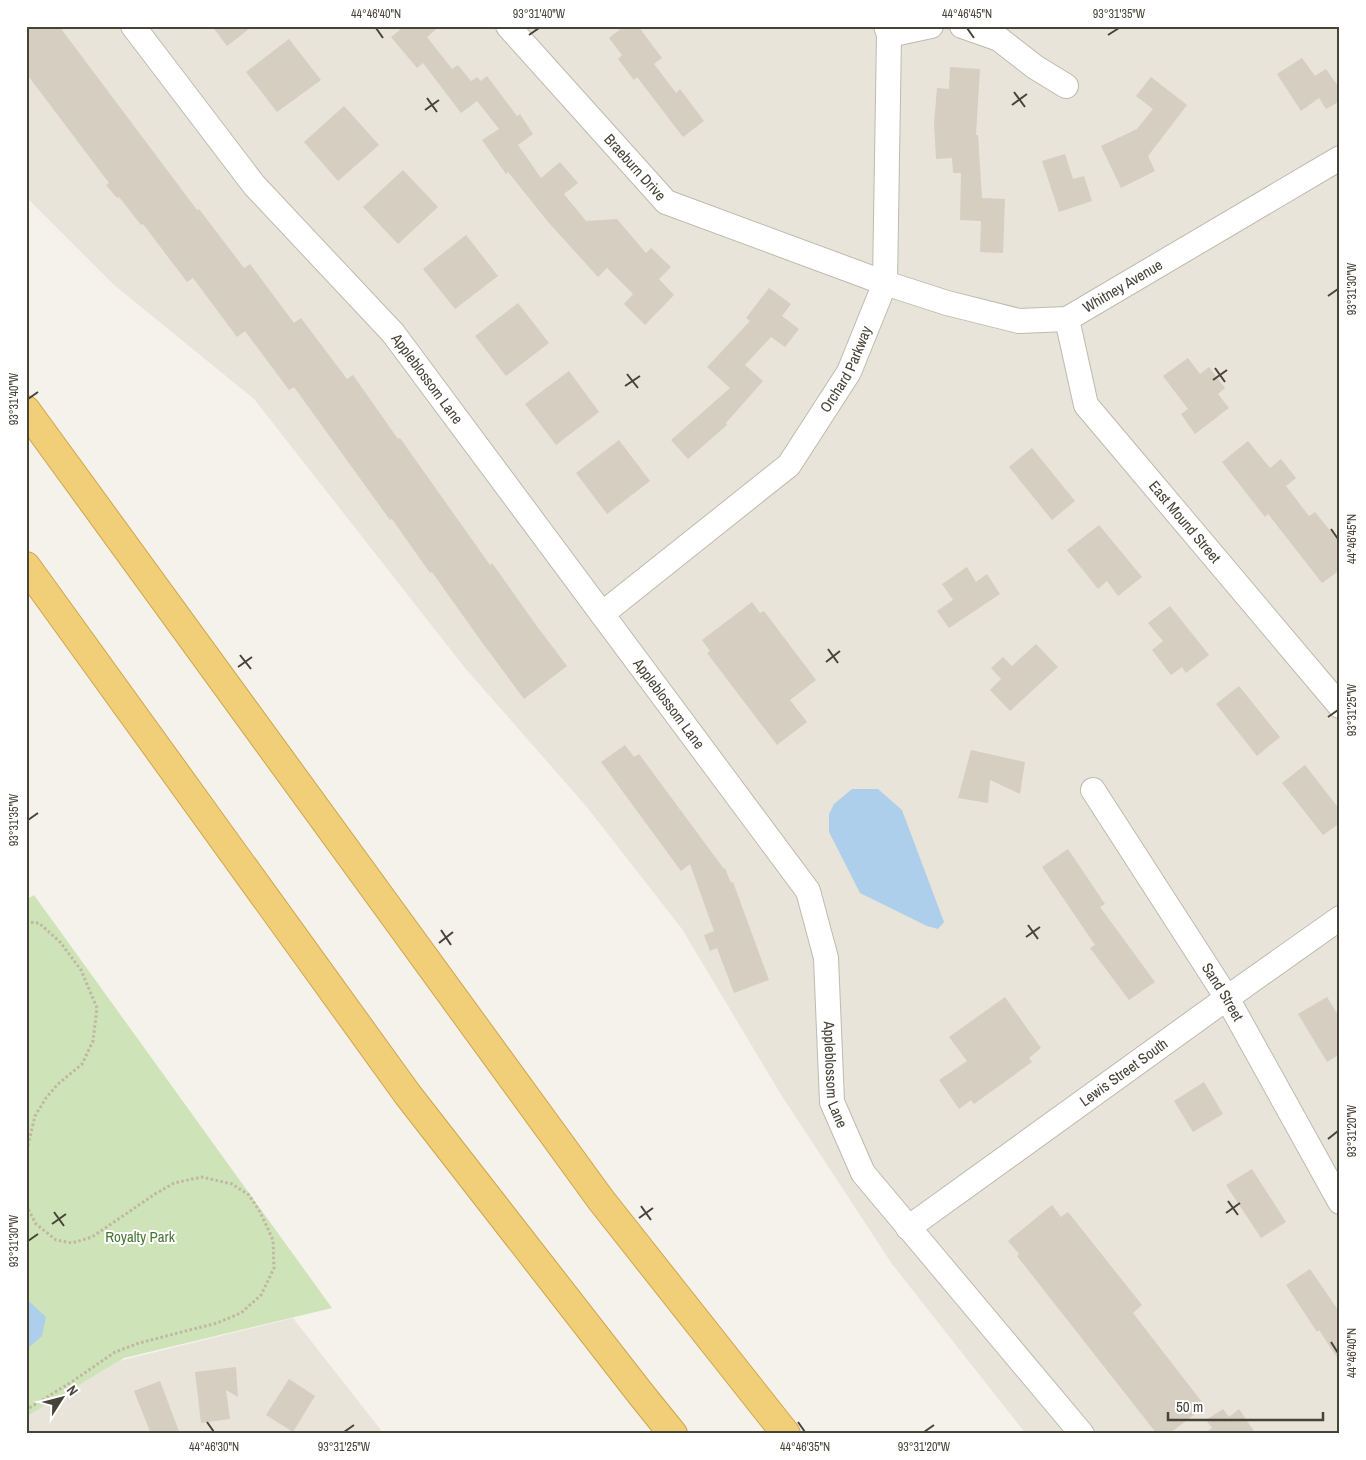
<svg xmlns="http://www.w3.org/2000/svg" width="1366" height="1460" viewBox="0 0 1366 1460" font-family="'Archivo Narrow',sans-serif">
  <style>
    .residential { fill: #e8e4da }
    .green { fill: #cee4b8 }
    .water { fill: #aecfeb }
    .building { fill: #d5cec1 }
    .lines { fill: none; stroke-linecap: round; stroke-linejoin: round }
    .minor-casing { stroke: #bfbaae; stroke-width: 26 }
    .motorway-casing { stroke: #d0a549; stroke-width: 30 }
    .path { stroke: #c0b6a1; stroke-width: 3; stroke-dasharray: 2.5 2.5; stroke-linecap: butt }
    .minor { stroke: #fff; stroke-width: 24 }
    .motorway { stroke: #f1cf79; stroke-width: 28 }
    .ticks { fill: none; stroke: #484339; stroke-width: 2 }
    .labels { text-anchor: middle; stroke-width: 4; stroke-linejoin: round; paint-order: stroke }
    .street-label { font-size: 15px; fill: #484339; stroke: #fff }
    .park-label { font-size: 15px; fill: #487531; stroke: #fff }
    .neatline { fill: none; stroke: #484339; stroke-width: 2 }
    .ticks-label { font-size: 12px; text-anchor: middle; fill: #484339 }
  </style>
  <rect width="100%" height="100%" fill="#f4f2eb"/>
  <g class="residential">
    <polygon points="26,26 1340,26 1340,1434 1026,1434 892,1264 780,1093 682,929 586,806 465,668 254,399 113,284 26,197"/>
    <polygon points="293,1318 384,1434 26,1434 26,1417 119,1361"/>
  </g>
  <polygon class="green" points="34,895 332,1308 124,1358 26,1417 26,900"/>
  <g class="water">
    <polygon points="852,789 878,789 902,810 944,922 938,929 927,926 860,893 829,832 829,814 834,804"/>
    <polygon points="26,1302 30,1302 46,1317 42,1336 26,1350"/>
  </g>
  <g class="building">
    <polygon points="26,26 59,26 197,210 199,209 244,268 250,264 294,323 301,318 347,379 353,375 398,439 400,438 490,565 492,563 536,625 567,666 524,699 481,641 432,572 430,573 392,519 390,520 294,387 289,390 245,331 237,337 193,278 187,282 143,224 141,225 119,197 117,198 106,185 109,183 26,73"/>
    <polygon points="212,26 253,26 227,46"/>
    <polygon points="405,26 440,26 427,37 452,69 458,65 471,81 477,77 481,81 487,76 517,116 520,114 533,134 518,145 541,178 560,162 578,183 564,194 586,221 617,219 646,253 651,248 671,267 659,279 674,295 645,325 624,304 633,294 607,268 598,277 549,223 508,172 506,174 482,140 499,129 477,101 461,113 423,63 417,68 391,37"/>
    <polygon points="624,26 638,26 662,58 654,64 676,93 680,89 704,121 683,137 637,77 634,80 618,59 622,55 609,38"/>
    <polygon points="289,39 321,80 277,112 246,72"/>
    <polygon points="1302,58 1315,76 1326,69 1340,89 1340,101 1326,109 1319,98 1301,111 1277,74"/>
    <polygon points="950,67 980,69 976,135 978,135 982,198 1005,199 1003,253 980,252 981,221 960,220 961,173 953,173 952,158 936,159 934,124 937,88 949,89"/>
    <polygon points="1151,77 1187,105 1148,156 1155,171 1121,188 1101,146 1137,129 1153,109 1136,96"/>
    <polygon points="344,106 379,145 338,181 304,142"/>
    <polygon points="1065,154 1073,179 1084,176 1092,201 1059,212 1042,161"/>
    <polygon points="403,170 438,207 398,244 363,207"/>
    <polygon points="466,235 498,276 455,309 423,269"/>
    <polygon points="769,288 791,304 782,316 799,329 785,347 771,337 745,365 763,381 726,423 727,425 688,459 671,440 730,388 707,367 750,321 746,318"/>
    <polygon points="518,303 549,343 506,376 475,336"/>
    <polygon points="1188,358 1200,374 1209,367 1225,388 1218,394 1229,408 1195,434 1181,414 1188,409 1163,376"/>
    <polygon points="569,371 599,412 556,445 525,404"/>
    <polygon points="619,440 650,481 607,514 576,473"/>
    <polygon points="1248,441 1270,468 1281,459 1296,478 1286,486 1309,516 1315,512 1340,543 1340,570 1322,583 1268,514 1265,517 1222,462"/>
    <polygon points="1032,448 1075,501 1052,520 1009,467"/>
    <polygon points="1099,525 1142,577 1118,596 1107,581 1098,589 1067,550"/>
    <polygon points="967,567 976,582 987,574 1000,594 949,628 937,611 953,600 942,584"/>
    <polygon points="752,602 760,613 764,611 816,680 790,700 807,722 777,745 707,653 710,651 702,640"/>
    <polygon points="1170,606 1209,655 1186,673 1182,667 1171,675 1152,650 1163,641 1148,623"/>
    <polygon points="1036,644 1058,667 1010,711 990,690 1001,679 991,668 1003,657 1012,666"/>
    <polygon points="1239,686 1280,737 1257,756 1216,704"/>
    <polygon points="625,745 634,757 639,754 724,869 725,868 731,883 733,882 769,980 734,993 717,948 710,951 704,935 714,931 690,864 681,871 601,762"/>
    <polygon points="971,750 1025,762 1020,794 990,780 988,803 958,798"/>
    <polygon points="1305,765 1340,810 1340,823 1323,835 1282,783"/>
    <polygon points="1068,849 1105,904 1100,907 1155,982 1129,1000 1090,948 1095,945 1042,867"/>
    <polygon points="1005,997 1041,1048 1029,1058 1032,1062 974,1104 971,1100 959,1109 939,1080 967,1061 949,1037"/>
    <polygon points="1327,997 1340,1018 1340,1054 1327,1062 1298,1014"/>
    <polygon points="1204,1082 1223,1114 1193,1132 1174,1101"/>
    <polygon points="1252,1169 1286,1222 1261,1238 1226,1185"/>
    <polygon points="1052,1205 1061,1217 1068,1212 1142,1305 1133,1313 1205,1406 1169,1434 1157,1434 1017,1256 1019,1254 1008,1241"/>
    <polygon points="1310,1269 1340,1313 1340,1362 1319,1330 1317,1332 1286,1285"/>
    <polygon points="236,1367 238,1397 226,1390 230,1419 201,1423 195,1372"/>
    <polygon points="289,1379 315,1396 293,1432 266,1415"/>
    <polygon points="160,1381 180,1434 151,1434 134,1391"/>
    <polygon points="1223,1409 1229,1417 1239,1409 1256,1434 1203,1434 1212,1428 1206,1420"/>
  </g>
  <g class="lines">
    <g class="minor-casing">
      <g id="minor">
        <path id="s1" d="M133 26 254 185 393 333 808 891 826 958 832 1102 863 1173 1082 1434"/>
        <path id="s2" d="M508 26 666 202 885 283 947 303 1019 321 1067 319 1340 158"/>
        <polyline points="962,26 999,39 1035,67 1066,86"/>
        <polyline points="889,35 931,26"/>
        <path id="s3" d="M1067 319 1086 405 1340 706"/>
        <path id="s4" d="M602 614 789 465 849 372 885 283 889 35 886 26"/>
        <path id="s5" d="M1093 790 1227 998 1340 1202"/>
        <path id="s6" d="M908 1228 1227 998 1340 918"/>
      </g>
    </g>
    <g class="motorway-casing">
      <g id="motorway">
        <polyline points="26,410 601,1200 786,1434"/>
        <polyline points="26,566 408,1095 640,1393 673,1434"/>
      </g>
    </g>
    <g class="path">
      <polyline points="26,922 39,923 60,942 81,970 97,1008 93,1041 82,1064 57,1085 46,1098 35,1116 26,1153"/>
      <polyline points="26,1205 36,1224 56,1240 72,1243 92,1237 155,1194 174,1183 202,1177 232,1184 249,1195 260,1212 273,1240 274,1268 261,1295 241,1313 217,1323 139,1343 115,1352 73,1381 26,1410"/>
    </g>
    <use href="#minor" class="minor"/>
    <use href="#motorway" class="motorway"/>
  </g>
  <path class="ticks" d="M376 28 383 38M967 28 974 38M529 35 539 28M1108 35 1119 28M1014 92 1025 107M427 98 437 112M1012 105 1027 94M425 110 439 100M1328 296 1338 289M1215 368 1225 382M627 374 638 388M1213 380 1227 370M625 386 640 376M28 399 38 392M1331 529 1338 539M828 649 838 663M240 655 251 669M826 662 840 651M238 667 252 657M1328 717 1338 710M28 820 38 813M1028 925 1038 939M441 930 451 945M1026 937 1040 927M439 943 453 932M1328 1139 1338 1131M1228 1201 1238 1215M641 1206 651 1220M54 1212 64 1226M1226 1213 1240 1203M639 1218 653 1208M52 1224 66 1214M28 1241 38 1234M1331 1342 1338 1353M207 1422 214 1432M798 1422 805 1432M344 1432 354 1425M924 1432 934 1425"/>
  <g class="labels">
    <g class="street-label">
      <text dy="5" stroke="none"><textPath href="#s2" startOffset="190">Braeburn Drive</textPath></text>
      <text dy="5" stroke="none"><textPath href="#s2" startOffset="722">Whitney Avenue</textPath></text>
      <text dy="5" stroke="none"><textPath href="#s4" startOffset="351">Orchard Parkway</textPath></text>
      <text dy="5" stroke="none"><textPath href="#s1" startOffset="460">Appleblossom Lane</textPath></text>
      <text dy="5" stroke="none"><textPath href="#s3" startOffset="241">East Mound Street</textPath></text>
      <text dy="5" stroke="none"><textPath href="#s1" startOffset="865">Appleblossom Lane</textPath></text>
      <text dy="5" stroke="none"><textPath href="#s5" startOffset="240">Sand Street</textPath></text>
      <text dy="5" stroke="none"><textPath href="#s6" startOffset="266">Lewis Street South</textPath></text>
      <text dy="5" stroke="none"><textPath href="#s1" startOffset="1285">Appleblossom Lane</textPath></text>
    </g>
    <g class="park-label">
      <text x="140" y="1242">Royalty Park</text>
    </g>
  </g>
  <rect width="1366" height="1460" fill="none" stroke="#ffffff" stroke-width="55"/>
  <g transform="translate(62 1398) rotate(54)" stroke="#ffffff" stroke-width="4" paint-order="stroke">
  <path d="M0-4L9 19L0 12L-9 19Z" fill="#484339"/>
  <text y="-8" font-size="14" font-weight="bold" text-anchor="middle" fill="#484339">N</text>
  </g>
  <path d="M1168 1412v8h155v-8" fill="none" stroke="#484339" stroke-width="2.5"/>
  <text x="1176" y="1412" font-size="15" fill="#484339" stroke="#ffffff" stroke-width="4" paint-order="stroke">50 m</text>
  <rect x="28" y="28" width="1310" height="1404" class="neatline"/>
  <g class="ticks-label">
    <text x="376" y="18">44°46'40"N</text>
    <text x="539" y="18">93°31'40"W</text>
    <text x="967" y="18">44°46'45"N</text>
    <text x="1119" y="18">93°31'35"W</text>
    <text transform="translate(1352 289) rotate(-90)" y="4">93°31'30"W</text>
    <text transform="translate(14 399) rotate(-90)" y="4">93°31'40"W</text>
    <text transform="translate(1352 539) rotate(-90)" y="4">44°46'45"N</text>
    <text transform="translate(1352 710) rotate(-90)" y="4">93°31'25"W</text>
    <text transform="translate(14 820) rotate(-90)" y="4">93°31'35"W</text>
    <text transform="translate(1352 1131) rotate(-90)" y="4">93°31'20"W</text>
    <text transform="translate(14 1241) rotate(-90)" y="4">93°31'30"W</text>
    <text transform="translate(1352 1353) rotate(-90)" y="4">44°46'40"N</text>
    <text x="214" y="1451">44°46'30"N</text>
    <text x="344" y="1451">93°31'25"W</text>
    <text x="805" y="1451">44°46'35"N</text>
    <text x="924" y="1451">93°31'20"W</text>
  </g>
</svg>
